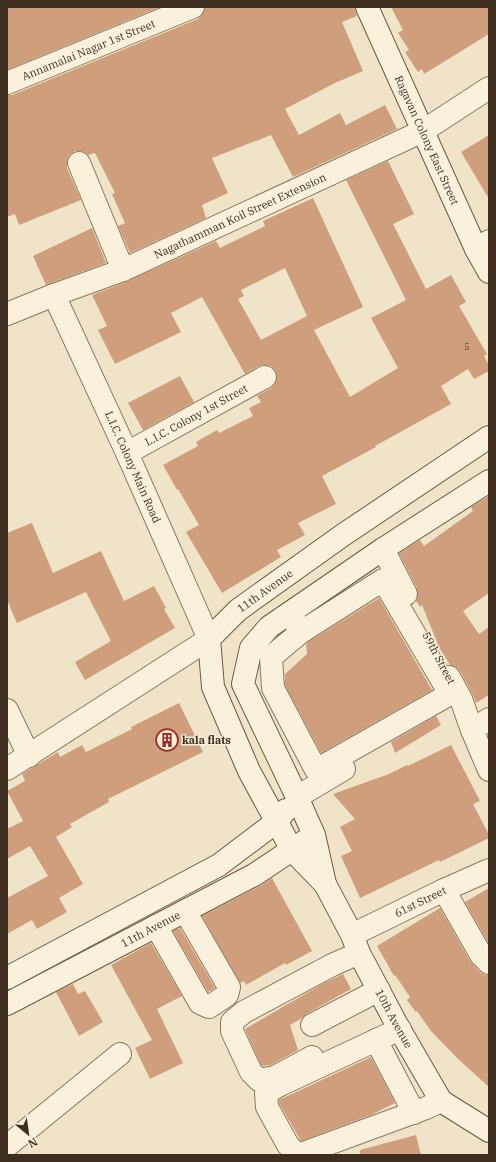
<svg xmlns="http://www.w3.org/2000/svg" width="496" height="1162" viewBox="0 0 496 1162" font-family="'IBM Plex Serif',serif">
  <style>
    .building { fill: #cf9f7d; fill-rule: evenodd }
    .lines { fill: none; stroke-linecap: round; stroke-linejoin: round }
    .street-casing { stroke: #8d765c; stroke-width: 24 }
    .secondary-casing { stroke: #6f573f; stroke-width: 24 }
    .street { stroke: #faf1dc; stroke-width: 22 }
    .secondary { stroke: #faf1dc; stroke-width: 22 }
    .labels { text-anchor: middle; stroke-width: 3; stroke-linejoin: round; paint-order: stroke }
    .number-label { font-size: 9px; fill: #624a37 }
    .street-label { font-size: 11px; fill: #3d2e20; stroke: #f7eed8 }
    .poi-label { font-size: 11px; font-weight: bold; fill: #3d2e20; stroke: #f7eed8; text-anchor: start }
  </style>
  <rect width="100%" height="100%" fill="#f0e4c8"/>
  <g class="building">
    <polygon points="7,7 160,7 7,70"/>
    <polygon points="205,7 355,7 357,16 342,22 363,71 335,83 285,109 299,135 340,113 346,125 385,105 397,129 293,177 271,135 212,158 228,193 202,205 206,218 130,253 118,226 125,223 112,194 115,193 95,153 88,155 86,153 81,151 75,151 69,155 67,161 67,168 81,200 19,225 15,214 7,217 7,95 12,95 198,19 203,14"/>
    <polygon points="391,7 489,7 489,34 424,74 422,69 418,72 405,52 409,50 398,33 403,30"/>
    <polygon points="489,135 489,199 461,152"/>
    <path d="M388 161 414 214 393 224 426 289 451 275 466 302 459 306 487 354 484 356 489 365V371L474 379 468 369 441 386 451 404 375 446 376 447 322 476 336 504 298 523 305 535 277 550 281 557 222 593 186 532 199 525 178 489 177 490 163 465 198 446 196 442 217 430 219 433 253 416 249 408 261 402 257 396 271 388 275 384 277 378 276 371 271 366 265 365 259 366 245 374 202 297 171 313 181 332 115 364 98 330 107 326 92 295 128 281 216 241 220 248 265 226 263 221 313 198 363 307 314 330 350 397 398 368 371 318 406 300 346 180ZM285 268 307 316 261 340 238 299 244 296 241 290Z"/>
    <polygon points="92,228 106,263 46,285 33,256"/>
    <polygon points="180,376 194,402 143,430 128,403"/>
    <polygon points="489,496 489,593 463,611 479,634 489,627 489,695 476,703 472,693 460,671 456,667 450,665 439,647 422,605 420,607 416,601 418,595 417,588 399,553 420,540 424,546 473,511 471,507"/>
    <polygon points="32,523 53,573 101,551 124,601 154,586 166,608 164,609 175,628 85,680 75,662 111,641 86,592 17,623 7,600 7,533"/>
    <polygon points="379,598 432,690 321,753 285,685 285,674 307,654 306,644 308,642"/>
    <polygon points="179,703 203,752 108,799 109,802 70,824 72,827 56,837 83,884 59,898 67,912 37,929 32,920 7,934 7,898 48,876 30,846 7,859 7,829 23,821 7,791 25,781 22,774 58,752 60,757 82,745 86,752 132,729 131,727"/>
    <polygon points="436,716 441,725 395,753 391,742"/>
    <polygon points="451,745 480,801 473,804 489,835 489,838 440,862 439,860 360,898 341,856 352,851 340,827 355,819 333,794 389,774 407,765 408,766"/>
    <polygon points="272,878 312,951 286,965 285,963 246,985 244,981 240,983 202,916 260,886"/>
    <polygon points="489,888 489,944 465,902"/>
    <polygon points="440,908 470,961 480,972 485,975 489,975 489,1087 459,1060 431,1031 417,1011 416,1012 407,1000 410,997 395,975 394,976 377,946"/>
    <polygon points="180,928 215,988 208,992 173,931"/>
    <polygon points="151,943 182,996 157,1009 183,1063 150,1079 135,1048 152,1040 111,965"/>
    <polygon points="343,974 351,989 306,1014 302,1018 290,1025 298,1050 271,1065 263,1066 261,1065 245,1029 322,984"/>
    <polygon points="73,984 78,994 85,991 103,1022 79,1036 56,992"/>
    <polygon points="371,1057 395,1103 371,1115 301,1141 279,1103 279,1100"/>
    <polygon points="416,1135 421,1155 360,1155 360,1150"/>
  </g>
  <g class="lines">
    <g class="street-casing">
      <g id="street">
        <path id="s1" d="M7 83 193 7"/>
        <polyline points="79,163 123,270"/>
        <polyline points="476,249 489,241"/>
        <path id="s2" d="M7 314 54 295 123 270 423 131 489 88"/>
        <path id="s3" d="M127 453 265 377"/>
        <polyline points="383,549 406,594"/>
        <polyline points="290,613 301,632 271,657 273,688 316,770 450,694 383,580 301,632"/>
        <polyline points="449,677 461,699 472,730 489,770"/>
        <polyline points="7,710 29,756"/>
        <polyline points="472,730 489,719"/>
        <polyline points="7,769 209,639 127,453 54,295"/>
        <polyline points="297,797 344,769"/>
        <polyline points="444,890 481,955 489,963"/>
        <polyline points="156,926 200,1003 209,1007 227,995 229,987 185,911"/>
        <path id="s4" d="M352 935 444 890 489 870"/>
        <polyline points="312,1025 379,990"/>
        <polyline points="376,1040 414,1113"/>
        <polyline points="312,1057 275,1077 259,1080 251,1072 232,1031 232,1022 244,1012 332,965 359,953"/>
        <polyline points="7,1146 120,1054"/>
        <polyline points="297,1155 288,1145 267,1107 266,1093 280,1085 400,1029"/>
        <polyline points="298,1155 426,1108 441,1101"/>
      </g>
    </g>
    <g class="secondary-casing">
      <g id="secondary">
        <path id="s5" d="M367 7 476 249 489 272"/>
        <path id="s6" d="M489 481 383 549 269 627 251 648 243 684 297 797 314 835 325 884 352 935 359 953 397 1025 441 1101 489 1131"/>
        <path id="s7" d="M325 884 292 850 249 771 213 687 209 639 238 610 343 535 489 437"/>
        <polyline points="7,978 219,865 276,822 286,810"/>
        <path id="s8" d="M7 1004 254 875 305 841"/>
      </g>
    </g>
    <use href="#street" class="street"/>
    <use href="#secondary" class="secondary"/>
  </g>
  <defs>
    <g id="building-ring" transform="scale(1.15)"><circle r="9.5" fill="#f7eed8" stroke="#9e2a2b" stroke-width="1.5"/><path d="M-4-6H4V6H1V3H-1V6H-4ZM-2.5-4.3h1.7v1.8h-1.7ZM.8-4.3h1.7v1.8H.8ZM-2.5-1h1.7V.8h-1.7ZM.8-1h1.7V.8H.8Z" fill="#9e2a2b"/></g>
  </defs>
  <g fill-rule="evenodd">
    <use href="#building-ring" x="167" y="740"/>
  </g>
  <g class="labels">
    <g class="number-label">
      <text x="467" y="350">5</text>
    </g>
    <g class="street-label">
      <text dy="4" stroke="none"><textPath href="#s1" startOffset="88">Annamalai Nagar 1st Street</textPath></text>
      <text dy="4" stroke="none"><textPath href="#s5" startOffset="146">Ragavan Colony East Street</textPath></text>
      <text dy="4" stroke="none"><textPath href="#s2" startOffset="253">Nagathamman Koil Street Extension</textPath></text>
      <text dy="4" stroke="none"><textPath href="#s3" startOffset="79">L.I.C. Colony 1st Street</textPath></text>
      <text transform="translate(133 467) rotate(66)" y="4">L.I.C. Colony Main Road</text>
      <text dy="4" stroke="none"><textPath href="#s7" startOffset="351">11th Avenue</textPath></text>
      <text transform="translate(439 658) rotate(62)" y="4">59th Street</text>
      <text dy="4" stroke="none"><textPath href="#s4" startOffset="76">61st Street</textPath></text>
      <text dy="4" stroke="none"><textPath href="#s8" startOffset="162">11th Avenue</textPath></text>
      <text dy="4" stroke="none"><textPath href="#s6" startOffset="697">10th Avenue</textPath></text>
    </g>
    <g class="poi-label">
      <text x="182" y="744">kala flats</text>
    </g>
  </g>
  <rect width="496" height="1162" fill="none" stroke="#3d2e20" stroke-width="16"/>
  <g transform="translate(28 1134) rotate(151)" stroke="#f7eed8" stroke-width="3" paint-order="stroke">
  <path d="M0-3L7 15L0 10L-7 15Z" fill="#3d2e20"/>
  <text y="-6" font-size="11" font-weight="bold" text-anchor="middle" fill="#3d2e20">N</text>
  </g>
</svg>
